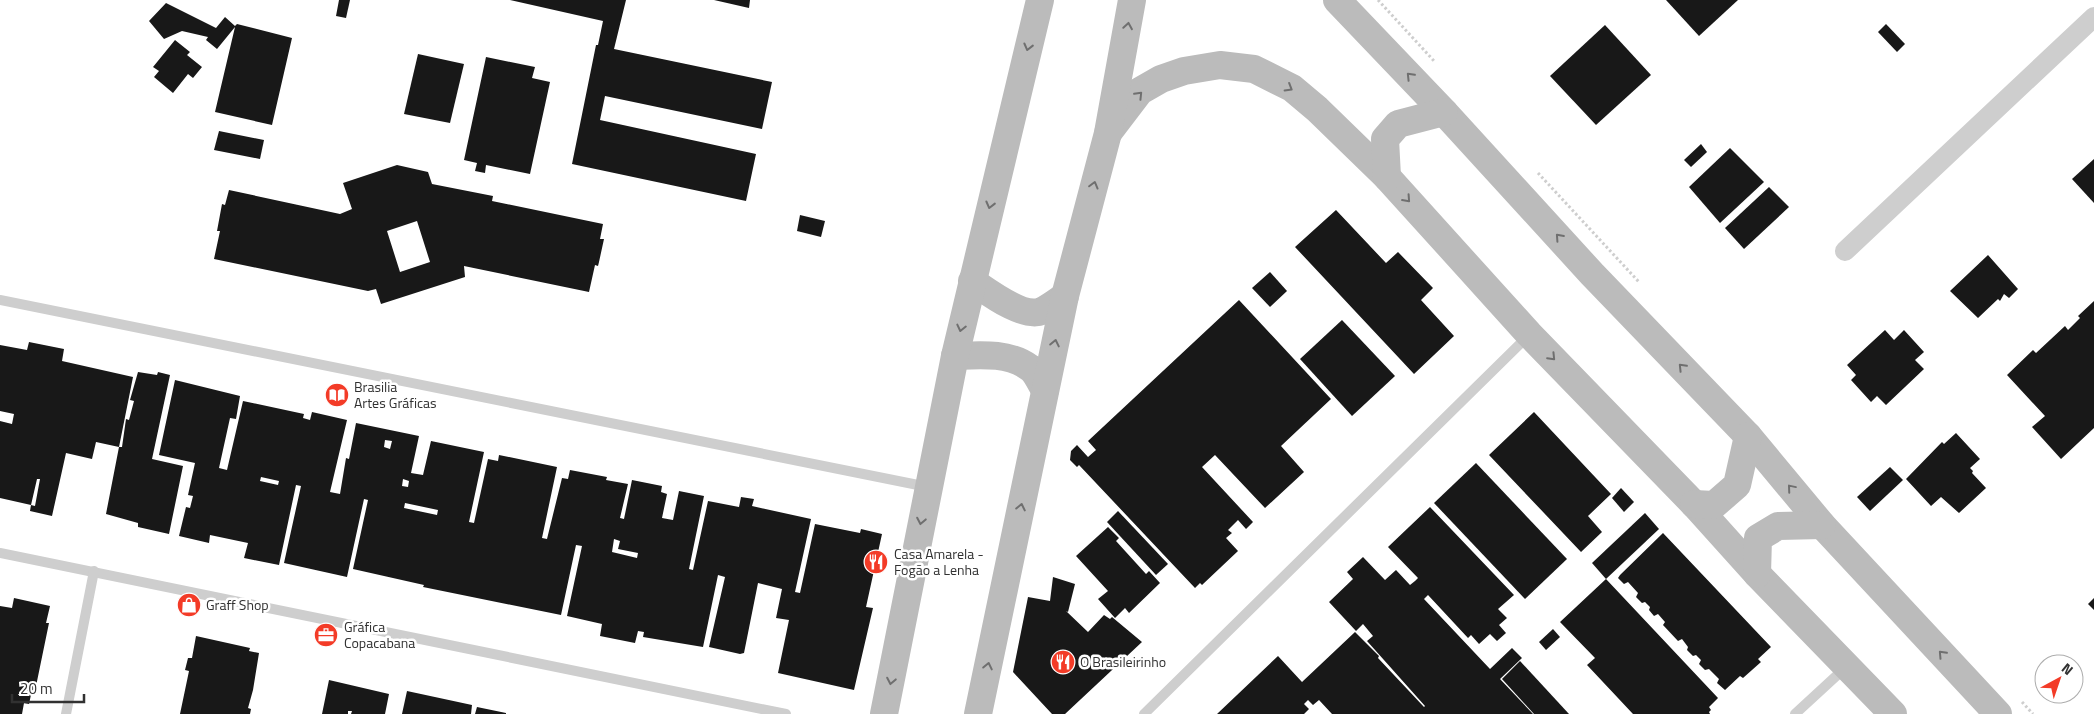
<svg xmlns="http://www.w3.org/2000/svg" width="2094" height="714" viewBox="0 0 2094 714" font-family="'Titillium Web',sans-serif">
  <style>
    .building { fill: #181818; fill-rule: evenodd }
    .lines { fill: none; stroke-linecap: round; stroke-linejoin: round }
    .path { stroke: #cecece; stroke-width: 3; stroke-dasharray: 2.5 2.5; stroke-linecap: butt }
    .service { stroke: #cecece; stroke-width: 10 }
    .minor { stroke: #cecece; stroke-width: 20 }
    .secondary { stroke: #bbb; stroke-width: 28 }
    .oneway { stroke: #6f6f6f }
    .labels { text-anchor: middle; stroke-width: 5; stroke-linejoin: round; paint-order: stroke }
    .poi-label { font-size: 14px; fill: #313131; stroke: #fff; text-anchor: start }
  </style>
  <rect width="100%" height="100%" fill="#fff"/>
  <g class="building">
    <polygon points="339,0 350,0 346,18 336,16"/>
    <polygon points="510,0 626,0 614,49 772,82 762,129 605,96 600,120 756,154 746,201 572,164 596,45 598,45 603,21"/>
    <polygon points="714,0 750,0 749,8"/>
    <polygon points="1666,0 1738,0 1699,36"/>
    <polygon points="166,3 216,28 225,17 235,26 237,24 292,38 272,125 215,112 235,27 217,49 206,40 208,37 182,31 164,39 149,21"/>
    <polygon points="1886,24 1905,44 1897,52 1878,32"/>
    <polygon points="1605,25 1651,75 1596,125 1550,76"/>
    <polygon points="175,40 190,52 187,55 202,67 193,78 188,74 173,93 154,77 159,71 153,67"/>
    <polygon points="418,54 464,64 450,123 404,114"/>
    <polygon points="486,57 535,67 532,78 550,82 530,174 486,165 485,173 475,171 477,163 464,160"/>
    <polygon points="219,131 264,140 260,159 214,150"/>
    <polygon points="1701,144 1707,152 1691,167 1684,160"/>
    <polygon points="1730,148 1764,182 1720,223 1689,187"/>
    <polygon points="2094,159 2094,203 2072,179"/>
    <path d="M397 165 428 172 432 184 493 196 492 201 603 224 600 239H604L599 262 598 266 595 265 589 292 464 266 465 277 381 304 376 289 368 291 214 259 220 231H217L222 204 225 205 229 190 340 214 352 209 343 183ZM417 221 430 262 400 272 387 231Z"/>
    <polygon points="1769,187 1789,207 1744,249 1725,228"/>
    <polygon points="1336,210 1386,263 1398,252 1433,288 1421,300 1454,336 1414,374 1295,247"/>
    <polygon points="800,215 825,221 821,237 797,231"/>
    <polygon points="1988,255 2018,289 2009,298 2004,294 2000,301 1998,299 1978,318 1950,291"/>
    <polygon points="1270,272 1287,291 1270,307 1252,288"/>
    <polygon points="1239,300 1331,399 1281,446 1304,472 1265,508 1215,455 1202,467 1253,522 1246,529 1238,520 1228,530 1232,533 1226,538 1238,551 1202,585 1200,583 1195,588 1079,465 1077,467 1070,460 1071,451 1077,445 1088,457 1096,450 1088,441"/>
    <polygon points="2094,301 2094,428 2061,459 2032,427 2045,416 2007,375 2033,350 2036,353 2065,326 2068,330 2080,318 2078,316"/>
    <polygon points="1342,320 1395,376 1352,416 1300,359"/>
    <polygon points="1885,330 1894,340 1904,330 1924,352 1915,360 1924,369 1886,405 1877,396 1871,402 1851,380 1856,375 1847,365"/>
    <polygon points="29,342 64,349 62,361 133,377 119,447 96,442 92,459 66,453 52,516 30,511 31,505 35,506 40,479 37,479 31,505 0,498 0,421 12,424 14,414 0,411 0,345 27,350"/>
    <polygon points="138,372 157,375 158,372 170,375 152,459 183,466 169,534 138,527 138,523 106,514 119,447 122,447 126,419 129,420 134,401 130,400"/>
    <path d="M175 380 240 396 236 419 230 418 219 468 227 470 243 401 304 414 303 418 310 420 312 412 347 420 330 492 340 494 346 458 349 459 356 423 419 436 411 473 423 475 431 441 484 452 469 522 474 523 488 459 498 461 499 455 557 467 542 538 547 539 562 478 568 479 570 470 607 477 606 480 628 484 620 518 624 519 632 480 662 486 661 492 667 494 662 518 673 520 679 491 704 496 689 569 693 570 708 501 739 507 741 497 754 499 752 506 811 519 795 592 800 593 815 524 860 533 861 529 882 534 866 607 873 608 854 690 778 673 789 620 776 618 782 589 758 583 744 653 740 654 709 647 725 577 718 575 703 647 643 637 644 632 638 631 635 643 600 636 602 624 567 616 582 546 576 545 561 615 423 587 424 585 353 569 368 500 364 499 347 577 284 563 301 486 296 485 279 565 244 558 248 543 210 535 209 543 179 536 186 507 190 508 193 496 188 495 195 463 159 455ZM385 440 392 441 390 449 384 447ZM261 477 279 481 278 485 260 481ZM403 479 409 481 408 487 402 486ZM405 503 438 510 437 515 404 508ZM614 539 620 541 618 549 638 553 637 558 612 552Z"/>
    <polygon points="1534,412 1611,494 1588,516 1602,532 1581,552 1489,455"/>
    <polygon points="1956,433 1980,459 1970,468 1973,471 1972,473 1986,488 1959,513 1941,497 1931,506 1906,479 1942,442 1944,444"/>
    <polygon points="1476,463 1567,559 1525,599 1434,503"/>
    <polygon points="1890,467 1903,480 1870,511 1857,497"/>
    <polygon points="1621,488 1634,502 1624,512 1612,498"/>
    <polygon points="1430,507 1514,595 1498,609 1507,618 1499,625 1506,633 1497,641 1490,634 1479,644 1471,635 1468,638 1428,595 1424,599 1490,669 1512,648 1522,658 1500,679 1533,714 1332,714 1319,700 1313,705 1308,700 1304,704 1309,709 1304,714 1217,714 1278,656 1302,682 1355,632 1379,656 1378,658 1424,707 1425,706 1367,641 1373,636 1363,624 1356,631 1329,602 1353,579 1347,572 1363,557 1385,580 1396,570 1410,585 1415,581 1418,578 1388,547"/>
    <polygon points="1118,511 1168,564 1156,575 1107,522"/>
    <polygon points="1645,513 1659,529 1606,579 1592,563"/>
    <polygon points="1108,527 1119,538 1116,541 1146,574 1149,571 1160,583 1129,613 1125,608 1115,618 1098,599 1108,591 1076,556"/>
    <polygon points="1663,533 1771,647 1758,659 1761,662 1743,678 1740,676 1725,690 1717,683 1719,679 1709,669 1705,670 1699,664 1701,660 1696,655 1693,656 1687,650 1688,647 1682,639 1678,641 1663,625 1665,622 1658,614 1654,616 1649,610 1650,607 1645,602 1642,603 1636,597 1638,593 1628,582 1624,584 1618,578 1620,575"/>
    <polygon points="1053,577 1075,584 1068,612 1066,611 1088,632 1104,615 1110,619 1112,617 1142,642 1065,714 1052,714 1013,672 1028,597 1050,601"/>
    <polygon points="1606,579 1718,698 1709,707 1711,710 1709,712 1710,714 1633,714 1587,665 1595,658 1560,622"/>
    <polygon points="14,598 50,606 46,623 49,623 35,691 32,690 29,704 24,703 22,714 0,714 0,606 12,608"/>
    <polygon points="2094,598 2094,610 2088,604"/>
    <polygon points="1553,629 1560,637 1546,650 1539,642"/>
    <polygon points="196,636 250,648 249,651 259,653 253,690 248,708 251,709 250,714 180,714 189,671 185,670 188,658 192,658"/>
    <polygon points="1520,661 1569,714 1534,714 1502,679"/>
    <polygon points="329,680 389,694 385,714 351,714 352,711 348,711 348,714 322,714"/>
    <polygon points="407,691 472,705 471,714 402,714"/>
    <polygon points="477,707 506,713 506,714 475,714"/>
  </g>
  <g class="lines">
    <g class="path">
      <polyline points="1378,0 1435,62"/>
      <polyline points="1538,173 1639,282"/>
      <polyline points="2022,702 2033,714"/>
    </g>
    <g class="service">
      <polyline points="0,300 928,487"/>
      <polyline points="0,553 786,714"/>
      <polyline points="66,714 94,571"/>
      <polyline points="1144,714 1528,336"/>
      <polyline points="1795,714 1846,667"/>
    </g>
    <polyline class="minor" points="1845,251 2094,17"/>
    <g class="secondary">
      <polyline points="1337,0 1444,112 1592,274 1748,436 1822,525 1998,714"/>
      <polyline points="1108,133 1140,91 1161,79 1184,71 1220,65 1254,69 1292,88 1317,109 1387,177 1529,334 1694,504 1757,574 1893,714"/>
      <polyline points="1387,177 1385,139 1398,124 1444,112"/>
      <path d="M972 281C987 291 1023 319 1042 311 1050 307 1058 301 1065 296"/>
      <path d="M955 356C979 355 1009 352 1030 368 1036 372 1041 384 1045 390"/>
      <polyline points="1694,504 1714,505 1737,485 1748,436"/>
      <polyline points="1757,574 1758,538 1778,526 1822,525"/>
      <polyline points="884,714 955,356 1040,0"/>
      <polyline points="978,714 1065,296 1108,133 1132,0"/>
    </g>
  </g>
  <defs><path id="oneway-chevron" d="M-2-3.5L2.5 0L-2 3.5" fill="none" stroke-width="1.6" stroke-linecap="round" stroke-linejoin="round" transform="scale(1.25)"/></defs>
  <g class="oneway">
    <use href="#oneway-chevron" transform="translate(1128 26) rotate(-81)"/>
    <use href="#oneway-chevron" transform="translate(1028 47) rotate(104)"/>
    <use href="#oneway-chevron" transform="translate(1410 76) rotate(-134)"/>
    <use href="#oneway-chevron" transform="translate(1289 88) rotate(31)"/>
    <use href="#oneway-chevron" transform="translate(1139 95) rotate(-46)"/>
    <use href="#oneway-chevron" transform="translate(1094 185) rotate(-75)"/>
    <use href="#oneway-chevron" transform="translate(1407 199) rotate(48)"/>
    <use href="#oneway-chevron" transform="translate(990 205) rotate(104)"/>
    <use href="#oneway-chevron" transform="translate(1559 237) rotate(-132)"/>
    <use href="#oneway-chevron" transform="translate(961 328) rotate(103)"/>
    <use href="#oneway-chevron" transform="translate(1055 343) rotate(-78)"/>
    <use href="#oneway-chevron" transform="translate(1552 357) rotate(46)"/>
    <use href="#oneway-chevron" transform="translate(1682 367) rotate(-134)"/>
    <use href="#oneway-chevron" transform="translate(1791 488) rotate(-130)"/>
    <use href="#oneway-chevron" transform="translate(1021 507) rotate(-78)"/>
    <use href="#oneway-chevron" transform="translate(921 521) rotate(101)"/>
    <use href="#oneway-chevron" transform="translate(1942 654) rotate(-133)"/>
    <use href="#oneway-chevron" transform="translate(988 666) rotate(-78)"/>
    <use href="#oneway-chevron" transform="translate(891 681) rotate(101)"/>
  </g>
  <defs>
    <g id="library-disc" transform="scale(1.25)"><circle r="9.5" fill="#f33b27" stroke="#fff"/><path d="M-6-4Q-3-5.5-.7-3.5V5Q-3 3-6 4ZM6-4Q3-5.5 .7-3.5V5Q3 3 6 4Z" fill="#fff"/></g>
    <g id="restaurant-disc" transform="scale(1.25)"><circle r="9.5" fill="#f33b27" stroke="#fff"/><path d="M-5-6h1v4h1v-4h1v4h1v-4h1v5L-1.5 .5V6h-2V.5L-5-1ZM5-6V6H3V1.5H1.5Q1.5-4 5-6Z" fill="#fff"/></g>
    <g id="shop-disc" transform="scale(1.25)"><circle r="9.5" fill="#f33b27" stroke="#fff"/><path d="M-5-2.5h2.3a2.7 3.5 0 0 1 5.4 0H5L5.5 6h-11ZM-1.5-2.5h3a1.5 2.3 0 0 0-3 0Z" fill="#fff"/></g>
    <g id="office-disc" transform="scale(1.25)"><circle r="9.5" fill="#f33b27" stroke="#fff"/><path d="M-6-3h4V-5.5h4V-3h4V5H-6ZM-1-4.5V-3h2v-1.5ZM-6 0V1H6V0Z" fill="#fff"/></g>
  </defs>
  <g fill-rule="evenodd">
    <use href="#library-disc" x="337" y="395"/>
    <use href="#restaurant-disc" x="876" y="562"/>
    <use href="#shop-disc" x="189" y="605"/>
    <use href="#office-disc" x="326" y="635"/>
    <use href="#restaurant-disc" x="1063" y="662"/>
  </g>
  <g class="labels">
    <g class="poi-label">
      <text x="354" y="392">Brasilia<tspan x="354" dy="16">Artes Gráficas</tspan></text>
      <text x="894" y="559">Casa Amarela -<tspan x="894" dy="16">Fogão a Lenha</tspan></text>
      <text x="206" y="610">Graff Shop</text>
      <text x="344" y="632">Gráfica<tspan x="344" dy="16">Copacabana</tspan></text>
      <text x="1080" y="667">O Brasileirinho</text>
    </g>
  </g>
  <g transform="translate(2059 679) rotate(40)"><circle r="24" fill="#ffffff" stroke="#adadad"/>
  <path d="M0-4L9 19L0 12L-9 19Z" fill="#f33b27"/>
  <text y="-8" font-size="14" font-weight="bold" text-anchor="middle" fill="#313131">N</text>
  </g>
  <path d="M12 694v8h72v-8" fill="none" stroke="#313131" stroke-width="2.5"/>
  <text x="20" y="694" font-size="15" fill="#313131" stroke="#ffffff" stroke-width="4" paint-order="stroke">20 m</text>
</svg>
